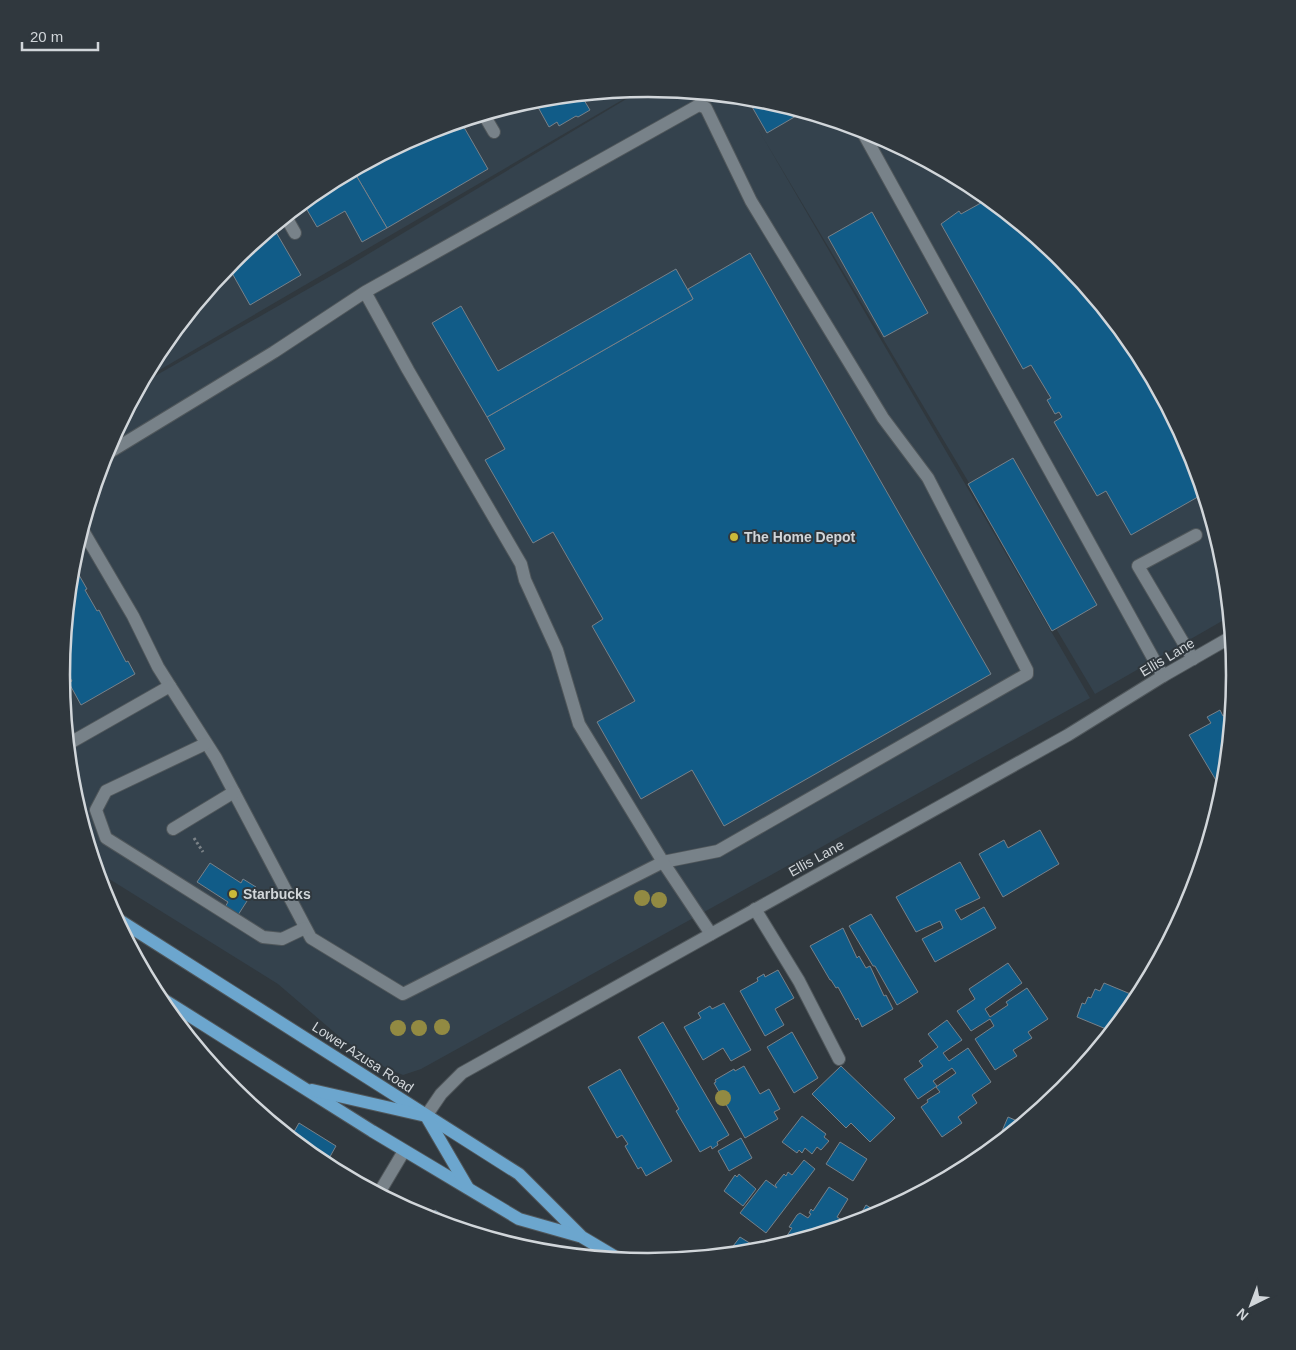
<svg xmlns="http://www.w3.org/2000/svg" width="1296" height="1350" viewBox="0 0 1296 1350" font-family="Helvetica,sans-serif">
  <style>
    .built { fill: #34424d }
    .building { fill: #115c88; stroke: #788189 }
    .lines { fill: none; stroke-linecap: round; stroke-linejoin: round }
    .minor-casing { stroke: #50575b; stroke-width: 14 }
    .major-casing { stroke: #50575b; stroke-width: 14 }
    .path { stroke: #7b8287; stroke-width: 3; stroke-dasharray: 2.5 2.5; stroke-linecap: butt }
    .minor { stroke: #788289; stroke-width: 12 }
    .major { stroke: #6ca6ce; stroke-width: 12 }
    .tree { fill: #928a42 }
    .poi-dot { fill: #ccb939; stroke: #30383e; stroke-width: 2 }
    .labels { text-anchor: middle; stroke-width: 4; stroke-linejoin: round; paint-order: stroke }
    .poi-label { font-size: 14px; font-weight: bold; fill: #d1d6da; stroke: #30383e; text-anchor: start }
    .street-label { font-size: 14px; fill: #d1d6da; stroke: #30383e }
    .rim { fill: none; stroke: #d1d6da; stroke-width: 2.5 }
  </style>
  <rect width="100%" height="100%" fill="#30383e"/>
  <g class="built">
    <polygon points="648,88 763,100 873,133 974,187 1063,260 1136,349 1190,451 1224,561 1229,617 1095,694 758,129 1090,698 421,1069 403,1075 386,1068 341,1038 278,984 98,872 72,789 61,675 73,560 106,450 141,384 350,265 643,89"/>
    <polygon points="641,89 144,379 160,349 233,260 322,187 424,133 534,99"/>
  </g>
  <g class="building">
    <polygon points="581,95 590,110 578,117 576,116 559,126 557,122 549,127 534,100"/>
    <polygon points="747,98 763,100 803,112 767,133"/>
    <polygon points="461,122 488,169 387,228 353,170 424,133"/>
    <polygon points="353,170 387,228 362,242 345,211 317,227 303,203 322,187"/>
    <polygon points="988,199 1063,260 1136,349 1190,451 1203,494 1131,535 1106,491 1097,496 1054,422 1062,417 1059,412 1055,414 1047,400 1051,398 1031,365 1023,369 941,224 959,211 961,214"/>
    <polygon points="872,212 928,313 884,337 828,237"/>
    <polygon points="273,227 301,275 250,305 228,266 233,260"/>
    <polygon points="750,253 991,674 724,826 692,770 641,799 597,722 635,701 592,626 603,619 553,532 533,543 485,460 505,449 487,417 693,299 688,289"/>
    <polygon points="676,269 693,299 487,417 432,323 461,306 498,371"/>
    <polygon points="1013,458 1097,605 1052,631 968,484"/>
    <polygon points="72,568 77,577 79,575 87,589 85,590 97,611 99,610 126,662 128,661 135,674 81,705 69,683 72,681 62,665"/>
    <polygon points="1220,710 1223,716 1231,711 1223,792 1189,735 1211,723 1207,717"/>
    <polygon points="1040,830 1059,864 1003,897 979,854 1004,840 1008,848"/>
    <polygon points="960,862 980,898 955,910 961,920 984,907 996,928 935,962 922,939 943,928 940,921 916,932 896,897"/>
    <polygon points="210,863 241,883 243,879 256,887 238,915 225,907 228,902 197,882"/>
    <polygon points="871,914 918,992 897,1005 875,966 873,966 849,926"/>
    <polygon points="843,928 857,958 859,956 866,968 870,966 884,996 886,995 893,1009 862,1027 858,1018 856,1020 838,987 836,988 831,980 830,980 810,946"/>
    <polygon points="1008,963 1022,983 985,1009 990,1017 1008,1005 1006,1002 1027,988 1048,1019 1028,1032 1032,1038 1013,1050 1017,1056 995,1070 975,1039 994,1026 990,1019 971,1031 957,1011 975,999 969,989"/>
    <polygon points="778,970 794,998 775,1009 784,1025 765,1036 740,991 758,981 757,978 764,974 765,977"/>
    <polygon points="1104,983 1133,995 1126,1013 1111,1031 1077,1017 1082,1003 1085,1004 1088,997 1091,998 1095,989 1100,991"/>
    <polygon points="724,1003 751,1050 731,1061 723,1048 703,1060 684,1027 701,1018 698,1013 710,1006 712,1009"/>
    <polygon points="947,1020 962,1040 943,1053 949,1061 968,1048 991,1082 972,1095 977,1103 958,1117 962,1123 942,1137 921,1107 928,1102 927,1100 940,1092 936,1087 956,1073 952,1068 933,1081 937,1086 918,1099 904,1079 923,1066 919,1061 938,1047 928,1034"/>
    <polygon points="663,1022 729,1135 717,1142 718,1145 712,1149 711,1146 700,1152 676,1111 679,1109 638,1037"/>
    <polygon points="792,1032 818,1078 794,1093 767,1047"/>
    <polygon points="744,1066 760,1094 769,1089 780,1109 774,1112 778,1119 745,1138 714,1083 716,1082 715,1080 734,1069 735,1071"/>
    <polygon points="841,1066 895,1118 870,1142 851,1123 846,1128 812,1094"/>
    <polygon points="620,1069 672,1161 646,1176 641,1167 638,1169 625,1146 628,1144 622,1135 617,1138 588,1087"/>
    <polygon points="802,1116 826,1134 824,1137 829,1141 821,1150 817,1147 812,1154 805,1148 802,1153 799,1150 797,1153 782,1142"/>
    <polygon points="1008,1117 1022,1123 996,1145"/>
    <polygon points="299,1123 336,1146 327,1162 332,1165 330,1167 322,1163 291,1137"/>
    <polygon points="741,1138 752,1158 729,1171 718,1151"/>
    <polygon points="840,1142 867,1159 853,1181 826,1164"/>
    <polygon points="804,1160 815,1169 766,1233 740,1213 766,1180 777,1188 775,1185 784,1174 786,1176 788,1172 792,1175"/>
    <polygon points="739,1174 756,1189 743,1206 724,1191 735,1175 737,1177"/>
    <polygon points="829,1187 848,1199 837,1217 847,1223 846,1225 781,1245 792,1228 789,1227 797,1215 800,1213 808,1218 811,1214 809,1213 811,1209 813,1211"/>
    <polygon points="866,1205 879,1213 856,1222"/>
    <polygon points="435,1210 469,1231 429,1219"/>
    <polygon points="740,1237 756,1247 752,1252 727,1254"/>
  </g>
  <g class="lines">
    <g class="minor-casing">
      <g id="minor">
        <polyline points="484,115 494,132"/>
        <polyline points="861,129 1163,676"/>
        <polyline points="286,217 295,233"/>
        <polyline points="105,455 274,352 365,292 408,370 521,564 525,580 557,650 579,724 663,862 718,851 1027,674 1027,670 928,478 883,418 751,201 706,108 699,105 365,292"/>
        <polyline points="82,529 133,616 158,667 170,686"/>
        <polyline points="1193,659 1138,566 1196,535"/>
        <polyline points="68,744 170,686 216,758 311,938 403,994 663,862 711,934"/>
        <polyline points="205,744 106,791 96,810 106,838 263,937 282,939 305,928"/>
        <polyline points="173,829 234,792"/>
        <polyline points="755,909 799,981 839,1059"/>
        <polyline points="426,1116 441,1094 462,1073 1068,735 1163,676 1231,637"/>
        <polyline points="379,1193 404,1151"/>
      </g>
    </g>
    <g class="major-casing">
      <g id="major">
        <polyline points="116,918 519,1174 582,1237 619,1259"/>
        <polyline points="158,996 372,1131 519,1219 579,1236"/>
        <polyline points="312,1090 426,1116 468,1188"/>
      </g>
    </g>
    <polyline class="path" points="194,838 203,852"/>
    <use href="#minor" class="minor"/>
    <use href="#major" class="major"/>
  </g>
  <g class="tree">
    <circle cx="642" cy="898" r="8"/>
    <circle cx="659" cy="900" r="8"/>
    <circle cx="442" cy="1027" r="8"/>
    <circle cx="398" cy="1028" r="8"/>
    <circle cx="419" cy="1028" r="8"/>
    <circle cx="723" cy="1098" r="8"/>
  </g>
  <g class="poi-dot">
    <circle cx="734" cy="537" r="5"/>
    <circle cx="233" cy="894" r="5"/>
  </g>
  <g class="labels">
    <g class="poi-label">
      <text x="744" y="542">The Home Depot</text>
      <text x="243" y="899">Starbucks</text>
    </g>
    <g class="street-label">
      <text transform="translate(1167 657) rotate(-31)" y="5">Ellis Lane</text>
      <text transform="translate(816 858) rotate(-29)" y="5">Ellis Lane</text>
      <text transform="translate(363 1057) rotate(33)" y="5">Lower Azusa Road</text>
    </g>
  </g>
  <path d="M0 0H1296V1350H0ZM70 675a578 578 0 1 1 1156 0a578 578 0 1 1-1156 0Z" fill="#30383e" fill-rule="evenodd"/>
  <path class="rim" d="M70 675a578 578 0 1 1 1156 0a578 578 0 1 1-1156 0Z"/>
  <g transform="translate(1251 1305) rotate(222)" stroke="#30383e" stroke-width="4" paint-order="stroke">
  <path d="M0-4L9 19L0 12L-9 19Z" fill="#d1d6da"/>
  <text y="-8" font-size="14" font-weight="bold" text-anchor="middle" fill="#d1d6da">N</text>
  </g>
  <path d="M22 42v8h76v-8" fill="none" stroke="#d1d6da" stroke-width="2.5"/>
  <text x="30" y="42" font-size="15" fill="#d1d6da" stroke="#30383e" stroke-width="4" paint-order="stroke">20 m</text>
</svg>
